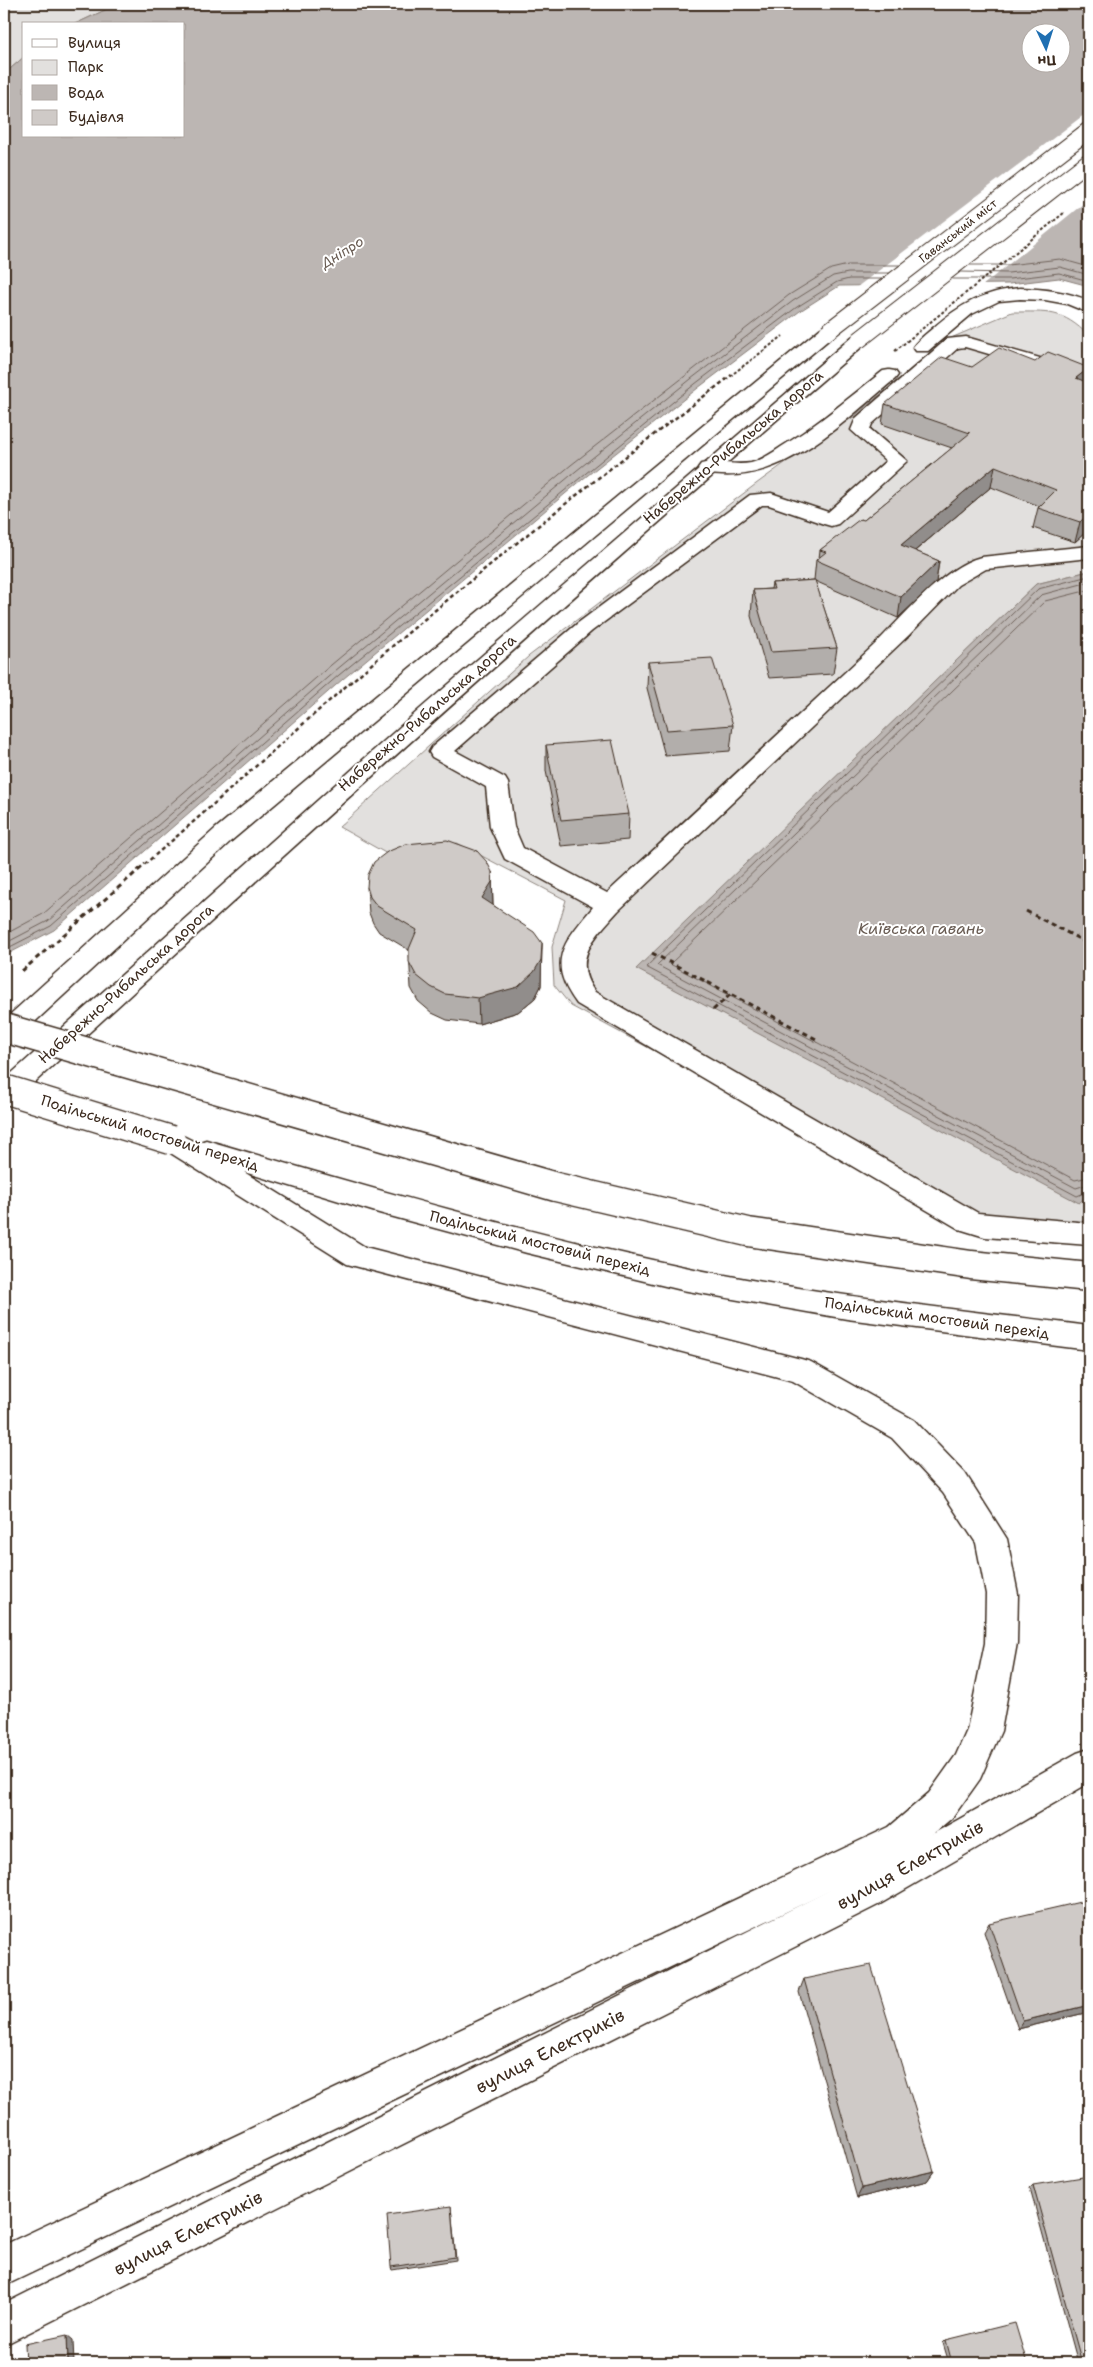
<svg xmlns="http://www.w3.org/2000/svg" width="1093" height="2367" viewBox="0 0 1093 2367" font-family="'Shantell Sans',sans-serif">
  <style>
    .green { fill: #e2e0de; stroke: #8e857e }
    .water { fill: #bcb6b3; stroke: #887e77; fill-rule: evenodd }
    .pier { fill: #fff }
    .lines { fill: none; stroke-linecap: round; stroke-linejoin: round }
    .shore { stroke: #6f625a; stroke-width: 1 }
    .minor-casing { stroke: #3b2a1e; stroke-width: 3 }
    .major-casing { stroke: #3b2a1e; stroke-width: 3 }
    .path-far2 { stroke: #3b2a1e; stroke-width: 2; stroke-dasharray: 3 2; stroke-linecap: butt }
    .path-far1 { stroke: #3b2a1e; stroke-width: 2.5; stroke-dasharray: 4 3; stroke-linecap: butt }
    .path { stroke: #3b2a1e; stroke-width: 3; stroke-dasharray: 5 4; stroke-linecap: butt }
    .minor { fill: #fff; fill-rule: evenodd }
    .major { fill: #fff; fill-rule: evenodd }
    .major-bridge-far1-casing { stroke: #3b2a1e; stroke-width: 18; stroke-linecap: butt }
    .major-bridge-casing { stroke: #3b2a1e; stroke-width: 31; stroke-linecap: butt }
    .path-bridge { stroke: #3b2a1e; stroke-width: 2; stroke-dasharray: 3 2; stroke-linecap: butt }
    .major-bridge-far1 { stroke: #fff; stroke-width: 16 }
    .major-bridge { stroke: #fff; stroke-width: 28 }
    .wall { fill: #b2aeab; stroke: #3b2a1e }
    .shaded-wall { fill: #918d8b; stroke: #3b2a1e }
    .building { fill: #cfcac7; stroke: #3b2a1e }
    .labels { text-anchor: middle; stroke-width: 4; stroke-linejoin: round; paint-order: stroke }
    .far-street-label { font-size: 12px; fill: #3b2a1e; stroke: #fff }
    .far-water-label { font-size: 14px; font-style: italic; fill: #685b52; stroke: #fff }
    .street-label { font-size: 15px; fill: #3b2a1e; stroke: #fff }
    .water-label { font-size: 16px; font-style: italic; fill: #685b52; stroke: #fff }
    .near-street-label { font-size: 18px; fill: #3b2a1e; stroke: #fff }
  </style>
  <rect width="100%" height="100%" fill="#fff"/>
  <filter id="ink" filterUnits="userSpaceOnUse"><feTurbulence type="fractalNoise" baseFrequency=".02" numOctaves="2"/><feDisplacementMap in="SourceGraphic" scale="10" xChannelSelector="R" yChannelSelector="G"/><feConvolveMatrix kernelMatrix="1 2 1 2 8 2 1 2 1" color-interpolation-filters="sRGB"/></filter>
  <g filter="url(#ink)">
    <g class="green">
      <polygon points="4,4 118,4 75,24 24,24 24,57 4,74"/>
      <path d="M1012 312C1048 312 1062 309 1089 336V571L1036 584 637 969 1079 1202 1089 1194V1245L1002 1238 571 1006 554 985 552 947 566 900 457 843 398 860 339 827 529 656 756 484 819 438 852 418 944 341Z"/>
    </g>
    <g class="water">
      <path d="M118 4H1089V286L1059 278 1009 284 839 286 800 311 698 388 583 479 343 679 54 930 4 956V74L24 57V136H184V24H75ZM1030 32H1060V62H1030Z"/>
      <polygon points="1089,571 1089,1194 1079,1203 636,969 1036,584"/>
    </g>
    <polygon class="pier" points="1089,111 1089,199 982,286 857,287"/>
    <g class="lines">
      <g class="shore">
        <polyline points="970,265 1008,265 1060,259 1089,267"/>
        <polyline points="961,272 1008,273 1060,267 1089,275"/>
        <polyline points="953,279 1009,279 1059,273 1089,281"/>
        <polyline points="1089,576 1038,589 646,967 1077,1196 1089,1191"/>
        <polyline points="1089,582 1041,595 657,965 1076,1188 1089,1184"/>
        <polyline points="1089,590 1045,601 670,964 1075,1180 1089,1177"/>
        <polyline points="4,935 43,914 331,665 571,465 789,295 831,269 848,265 899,265"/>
        <polyline points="4,944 48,921 335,671 576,471 691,379 793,301 833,276 848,273 889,273"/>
        <polyline points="4,950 51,926 339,675 695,384 797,307 837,282 849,279 881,279"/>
      </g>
      <g class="minor-casing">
        <g id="minor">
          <path d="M1020 288C1043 289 1068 291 1089 301V313L1067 304 1045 300 1020 299 999 301 972 314 928 351H916L913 347C918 340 926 334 933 328 959 305 984 291 1020 288Z"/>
          <path d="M966 337 1089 372V383L965 347 958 348 872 424 870 429 907 461 838 524 831 526 824 524 769 505H762L592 631 455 751 505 778 508 783 514 827 523 848 607 893C695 812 783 730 871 648 900 621 943 566 981 557L1089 546V558L986 569 958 585 909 635 618 911C596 936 570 959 595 992L978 1213 1089 1223V1245L985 1237 959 1229 577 1004C546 962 563 943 593 907L505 859 490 827 486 787 432 757 429 752 432 747 578 623 750 495 771 493 828 512 886 461 851 430 856 418 947 339Z"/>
          <path d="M889 370 895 371 898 375 895 379C841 423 778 491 701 472L698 468 701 464C717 460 734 466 751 463 762 460 772 453 781 447 817 425 849 398 883 371Z"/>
          <polygon points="1089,1749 1089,1783 880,1904 4,2345 4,2304 854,1878 1077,1753"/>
        </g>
      </g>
      <g class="major-casing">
        <g id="major">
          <polygon points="827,327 833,328 836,332 833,336 231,841 13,1042 4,1044 4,1020 215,829 821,328"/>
          <path d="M859 335 865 336 868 340 865 344C576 591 294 845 13 1102L4 1105V1080L420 709 853 336Z"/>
          <path d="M171 1130 197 1143 206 1140C363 1186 520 1232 680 1266 815 1295 953 1309 1089 1326V1350L847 1319 682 1290 527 1253 379 1213 244 1172 365 1247 801 1359 811 1362 914 1420 965 1473 1007 1539 1018 1594 1017 1643 1001 1731 980 1779 953 1817 913 1851 4 2286V2245L889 1827 929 1793 956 1755 967 1730 985 1643 986 1594 976 1543 943 1493 892 1438 793 1381 347 1264 161 1147 158 1140 161 1133Z"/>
        </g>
      </g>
      <polyline class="path-far2" points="730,376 783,336"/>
      <path class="path-far1" d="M139 869C206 812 271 752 337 694 464 583 597 477 732 375"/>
      <g class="path">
        <polyline points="1026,911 1089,944"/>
        <polyline points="652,953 818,1040"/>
        <polyline points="22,971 141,868"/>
        <polyline points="713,1010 731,994"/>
      </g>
      <use href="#minor" class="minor"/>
      <use href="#major" class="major"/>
      <g class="major-bridge-far1-casing">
        <g id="major-bridge-far1">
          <polyline points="827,332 1089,130"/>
          <polyline points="859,340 1089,161"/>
        </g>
      </g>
      <g class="major-bridge-casing">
        <g id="major-bridge">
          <polyline points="4,1028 556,1187 748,1232 971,1265 1089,1277"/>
          <polyline points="4,1089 171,1140"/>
        </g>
      </g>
      <polyline class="path-bridge" points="895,351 1065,212"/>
      <use href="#major-bridge-far1" class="major-bridge-far1"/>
      <use href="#major-bridge" class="major-bridge"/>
    </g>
    <g class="wall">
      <polygon points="972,367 1086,381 1089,529 1075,542 1033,528 1038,508 1039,506 991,487 915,551 939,561 936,582 898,618 815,581 837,648 833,674 769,678 751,616 753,590 771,589 772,583 814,580 816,560 819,558 820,550 864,520 952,448 882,424 885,404"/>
      <polygon points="648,662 733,725 730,751 665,756 647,688"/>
      <polygon points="546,745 629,814 628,840 561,846 546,771"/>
      <polygon points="492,872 493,905 542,943 541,986 535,998 518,1012 479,1024 447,1020 432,1013 418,1001 411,988 409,950 379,932 373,923 369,913 367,887"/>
      <polygon points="989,1923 1089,2012 1018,2029 984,1932"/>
      <polygon points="804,1979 934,2171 927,2181 857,2198 799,1992"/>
      <polygon points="1033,2185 1089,2363 1078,2363 1030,2188"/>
      <polygon points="451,2206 456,2260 392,2270 391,2267"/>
      <polygon points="946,2340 1027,2363 949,2363 943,2343"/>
    </g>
    <g class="shaded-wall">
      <polygon points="1089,368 1084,388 1076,378"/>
      <polygon points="995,466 991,487 898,565 901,545"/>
      <polygon points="1089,513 1089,529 1075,542 1080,522"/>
      <polygon points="939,561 936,582 898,618 901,597"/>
      <polygon points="492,872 493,909 482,898"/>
      <polygon points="542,943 541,986 535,998 518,1012 479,1024 478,998"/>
      <polygon points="1089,2005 1089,2012 1018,2029 1023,2021"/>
      <polygon points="934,2171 927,2181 857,2198 862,2188"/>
      <polygon points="67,2335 73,2340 74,2363 68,2363"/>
    </g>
    <g class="building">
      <polygon points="999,348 1035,362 1048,352 1089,368 1076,378 1089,383 1089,513 1080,522 1038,508 1056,490 995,466 901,545 939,561 901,597 816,560 826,552 820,550 860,519 864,520 970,433 885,404 942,357 972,367"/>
      <polygon points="815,580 837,648 771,652 753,590 774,589 772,583"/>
      <polygon points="712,658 733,725 667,730 648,662"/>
      <polygon points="612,740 629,814 561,820 546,745"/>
      <polygon points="447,840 477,851 487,862 492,872 492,882 482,898 534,932 542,943 541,960 534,972 518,987 478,998 445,994 431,987 416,975 409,962 409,949 417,930 377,906 370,897 367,887 368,875 374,862 387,852 406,844"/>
      <polygon points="1089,1900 1089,2005 1023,2021 989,1923"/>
      <polygon points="871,1965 934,2171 862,2188 804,1979"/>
      <polygon points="1089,2176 1089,2363 1082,2363 1033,2185"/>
      <polygon points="451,2206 455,2257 391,2267 387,2215"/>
      <polygon points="1015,2323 1027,2363 952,2363 946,2340"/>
      <polygon points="67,2335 68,2363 26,2363 25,2344"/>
    </g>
  </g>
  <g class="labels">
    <g class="far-street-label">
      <text transform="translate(958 231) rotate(-38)" y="4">Гаванський міст</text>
    </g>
    <g class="far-water-label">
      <text transform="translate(342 252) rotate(-32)" y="5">Дніпро</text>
    </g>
    <g class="street-label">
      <text transform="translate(733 447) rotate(-40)" y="5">Набережно-Рибальська дорога</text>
      <text transform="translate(427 713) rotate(-41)" y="5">Набережно-Рибальська дорога</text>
      <text transform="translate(126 984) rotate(-42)" y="5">Набережно-Рибальська дорога</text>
      <text transform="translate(150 1133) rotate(17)" y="5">Подільський мостовий перехід</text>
      <text transform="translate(540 1243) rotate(14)" y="5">Подільський мостовий перехід</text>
      <text transform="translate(937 1318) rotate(8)" y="5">Подільський мостовий перехід</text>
    </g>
    <g class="water-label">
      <text x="921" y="934">Київська гавань</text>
    </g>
    <g class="near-street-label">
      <text transform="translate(910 1865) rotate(-29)" y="6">вулиця Електриків</text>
      <text transform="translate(550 2051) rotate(-27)" y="6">вулиця Електриків</text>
      <text transform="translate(188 2233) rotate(-27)" y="6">вулиця Електриків</text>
    </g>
  </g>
  <rect width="1093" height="2367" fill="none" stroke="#fff" stroke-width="20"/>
  <rect x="10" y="10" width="1073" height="2347" fill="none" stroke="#3b2a1e" stroke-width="2" filter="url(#ink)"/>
  <rect x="22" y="22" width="162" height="115" fill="#ffffff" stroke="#b1aaa5"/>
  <rect x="32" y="39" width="25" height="8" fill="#ffffff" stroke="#b1aaa5"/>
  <text x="68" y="48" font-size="15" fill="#3b2a1e">Вулиця</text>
  <rect x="32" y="60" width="25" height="15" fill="#e2e0de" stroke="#b1aaa5"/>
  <text x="68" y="72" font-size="15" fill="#3b2a1e">Парк</text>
  <rect x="32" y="85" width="25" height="15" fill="#bcb6b3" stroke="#b1aaa5"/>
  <text x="68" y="98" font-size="15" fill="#3b2a1e">Вода</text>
  <rect x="32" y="110" width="25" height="15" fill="#cfcac7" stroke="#b1aaa5"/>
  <text x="68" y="122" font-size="15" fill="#3b2a1e">Будівля</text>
  <g transform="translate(1046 48) rotate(176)"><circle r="24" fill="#ffffff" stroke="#b1aaa5"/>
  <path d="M0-4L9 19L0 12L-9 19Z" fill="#1f6fb2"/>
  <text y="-8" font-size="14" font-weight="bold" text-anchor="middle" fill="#3b2a1e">Пн</text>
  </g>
</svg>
